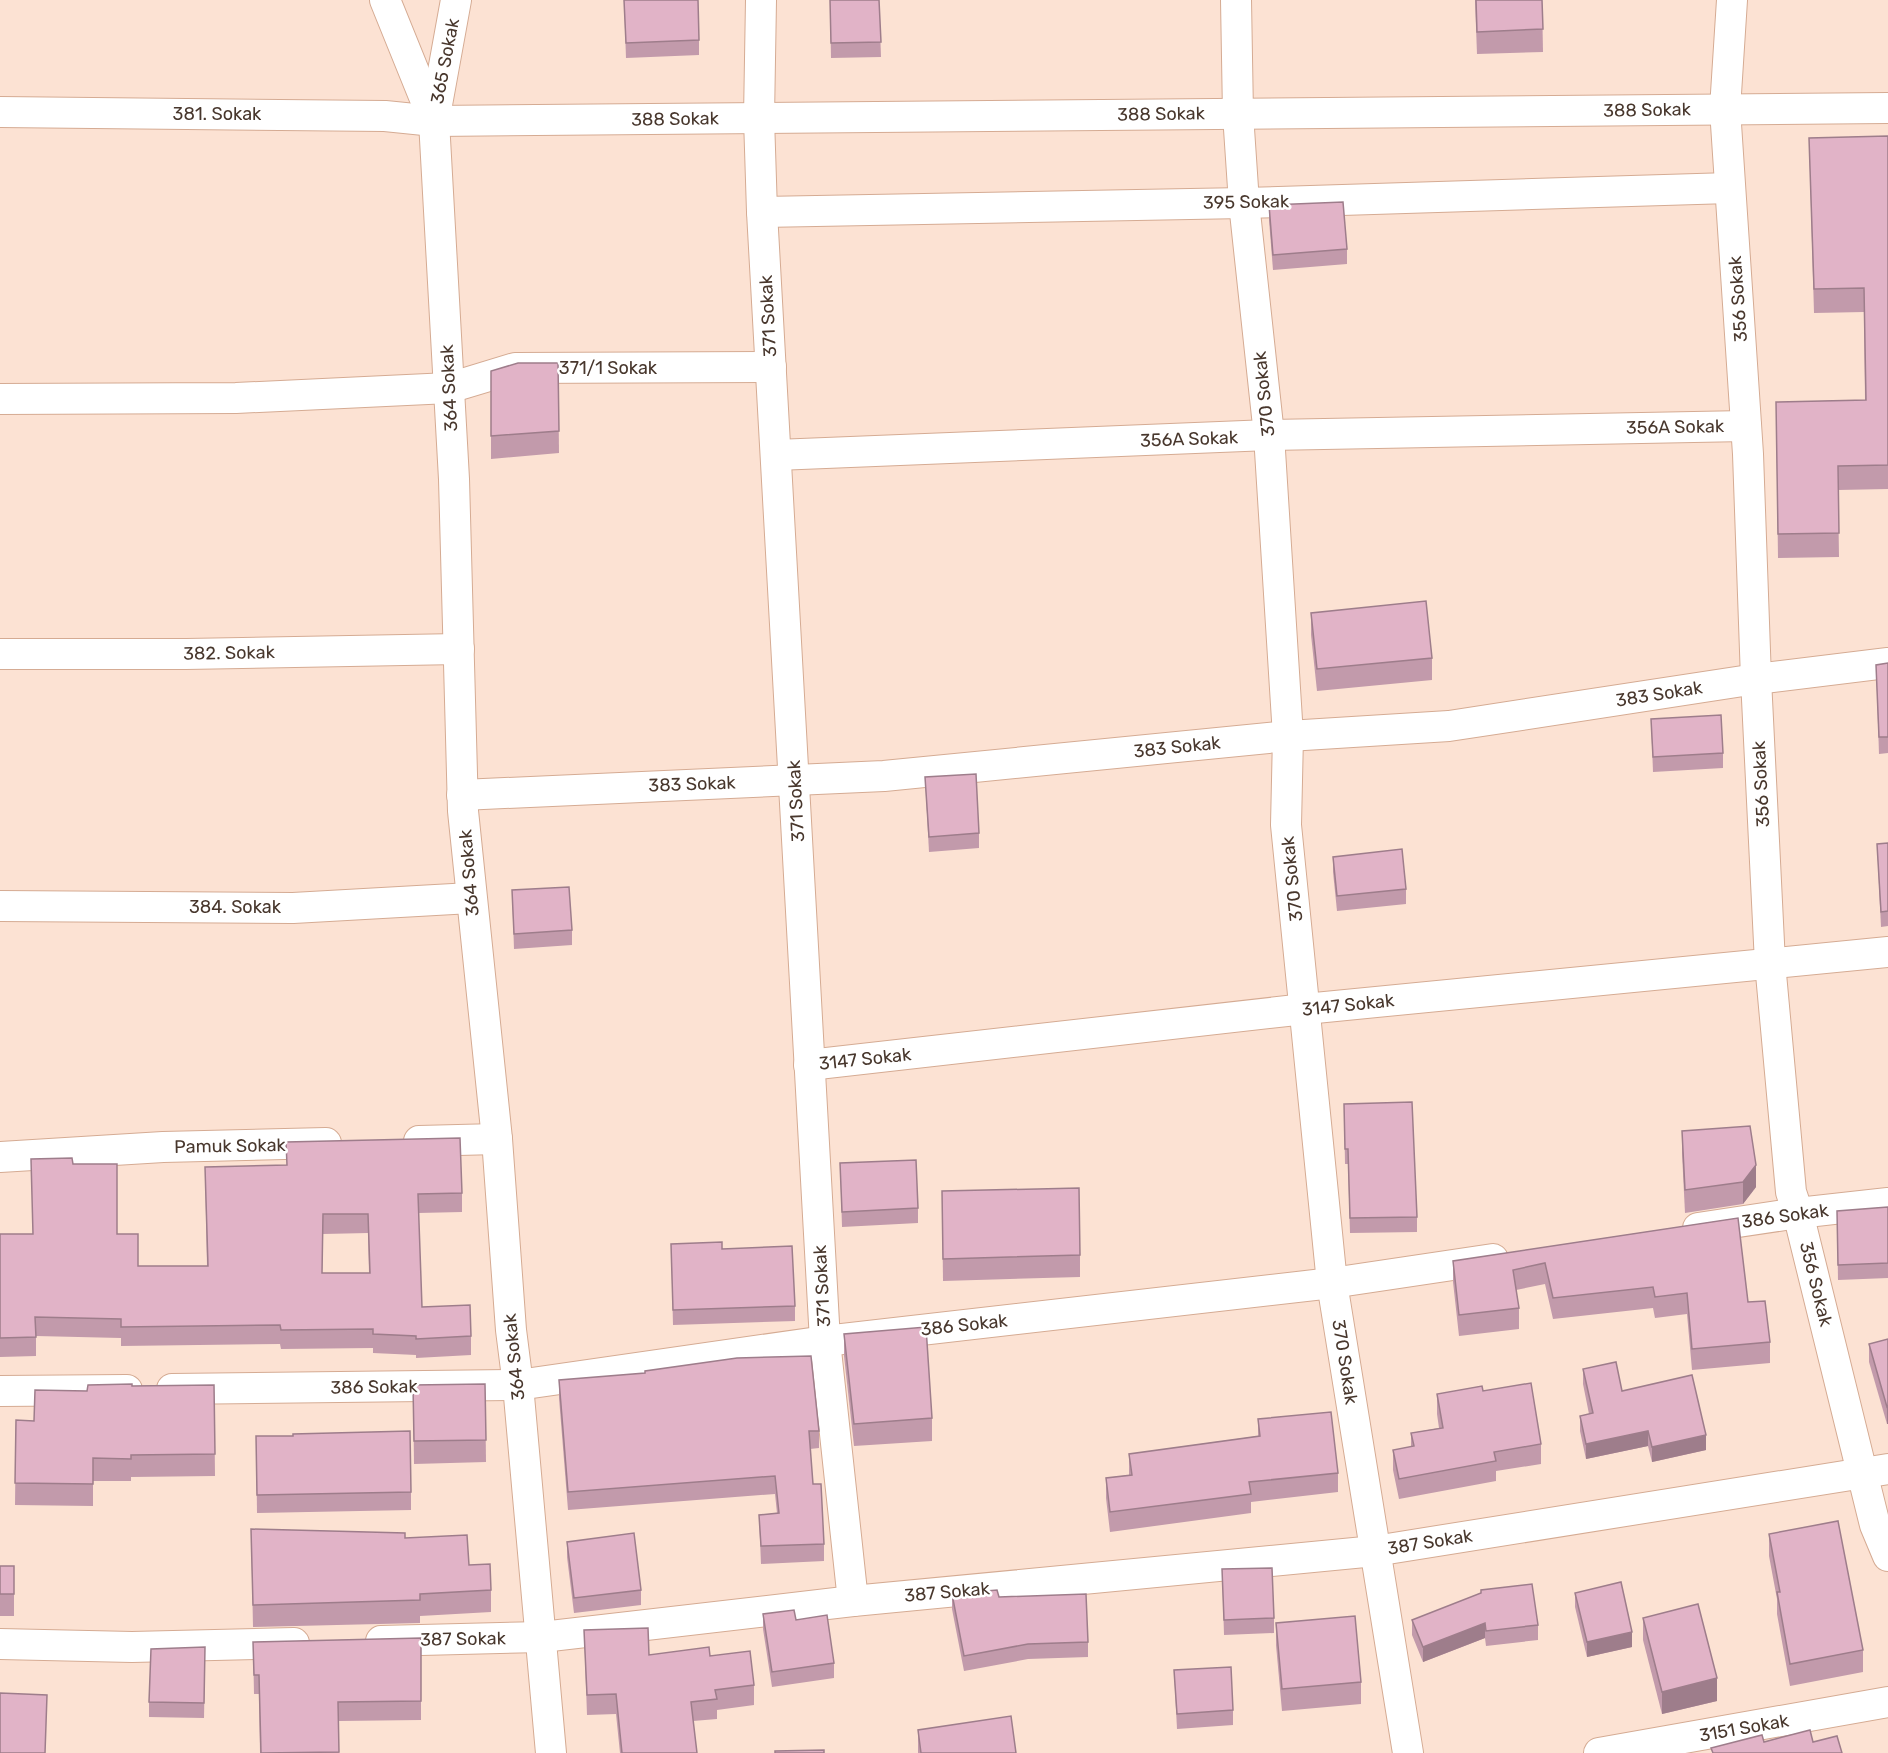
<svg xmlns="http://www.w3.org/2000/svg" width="1888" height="1753" viewBox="0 0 1888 1753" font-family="Rubik,sans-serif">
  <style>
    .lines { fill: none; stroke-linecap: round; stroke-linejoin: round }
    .minor-casing { stroke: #d5ab93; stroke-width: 32 }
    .minor { stroke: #fff; stroke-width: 30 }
    .wall { fill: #c29aab; fill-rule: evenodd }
    .shaded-wall { fill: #9e7d8b }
    .building { fill: #e1b3c7; stroke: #9e7d8b; stroke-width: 1.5; fill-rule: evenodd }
    .labels { text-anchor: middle; stroke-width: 5; stroke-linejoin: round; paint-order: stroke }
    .street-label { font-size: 18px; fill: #48372d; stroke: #fff }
  </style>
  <rect width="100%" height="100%" fill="#fce2d3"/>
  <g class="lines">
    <g class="minor-casing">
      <g id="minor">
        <polyline points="385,0 434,121 454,479 463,811 497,1139 511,1330 518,1385 551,1753"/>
        <polyline points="761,0 759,118 762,212 825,1341 853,1601"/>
        <polyline points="1236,0 1238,114 1244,203 1269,435 1288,736 1286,825 1332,1283 1408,1753"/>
        <polyline points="1732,0 1725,109 1748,454 1756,679 1770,963 1791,1192 1798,1213 1875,1525 1888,1556"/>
        <polyline points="0,112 385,116 434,121 1888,108"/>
        <polyline points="434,121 456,0"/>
        <polyline points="762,212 1244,203 1730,188"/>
        <polyline points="0,399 236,398 449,388 515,368 771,367"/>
        <polyline points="776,455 1269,435 1746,426"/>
        <polyline points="0,654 186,654 459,649"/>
        <polyline points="462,795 884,776 1288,736 1449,726 1756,679 1888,663"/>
        <polyline points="0,906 293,908 471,898"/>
        <polyline points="809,1065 1305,1009 1888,952"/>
        <polyline points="419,1141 497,1139"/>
        <polyline points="0,1157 163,1147 326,1143"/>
        <polyline points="1698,1228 1798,1213 1888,1203"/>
        <polyline points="172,1389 518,1385 825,1341 1332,1283 1493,1259"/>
        <polyline points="0,1391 127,1390"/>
        <polyline points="381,1641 542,1637 853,1601 1375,1551 1888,1469"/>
        <polyline points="0,1644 132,1647 294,1643"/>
        <polyline points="1599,1753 1888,1702"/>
      </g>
    </g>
    <use href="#minor" class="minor"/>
  </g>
  <g class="wall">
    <polygon points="624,0 699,40 699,55 626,58"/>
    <polygon points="830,0 879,0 881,57 831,58"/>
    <polygon points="1475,0 1542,0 1543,52 1477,54"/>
    <polygon points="1888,136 1888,489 1838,490 1839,557 1778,558 1776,402 1865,400 1864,312 1814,313 1809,138"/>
    <polygon points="1269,205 1347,249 1347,264 1273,270 1269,220"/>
    <polygon points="558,363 559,453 491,459 491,371"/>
    <polygon points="1311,613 1432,658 1432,680 1317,691 1311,635"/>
    <polygon points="1888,663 1888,753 1879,754 1876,665"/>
    <polygon points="1651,719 1723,753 1723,768 1653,772"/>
    <polygon points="925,777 979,833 979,848 929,852"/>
    <polygon points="1888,843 1888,926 1881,927 1877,844"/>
    <polygon points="1333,857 1406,889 1406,904 1337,911 1333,872"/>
    <polygon points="512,890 572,930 572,945 514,949"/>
    <polygon points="1344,1104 1417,1217 1417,1232 1350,1233 1348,1164 1345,1164"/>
    <polygon points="1682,1131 1756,1187 1743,1204 1685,1213 1682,1153"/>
    <polygon points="840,1163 918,1208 918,1223 842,1227"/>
    <path d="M73 1164 138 1266H207L205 1167 462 1193V1212L418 1213 422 1307 471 1336V1355L416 1358V1355L373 1353V1348L281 1349 280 1344 121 1346V1338L36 1336V1356L0 1357V1234H33ZM368 1233 369 1273H322L323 1234Z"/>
    <polygon points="942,1191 1080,1255 1080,1277 943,1281"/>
    <polygon points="1888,1207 1888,1278 1838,1280 1837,1211"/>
    <polygon points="1738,1218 1748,1302 1770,1342 1770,1363 1692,1370 1687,1314 1655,1318 1653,1308 1553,1319 1545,1284 1516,1290 1519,1308 1519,1329 1459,1336 1453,1282 1453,1261"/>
    <polygon points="671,1244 722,1249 795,1306 795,1321 673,1325"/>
    <polygon points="844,1334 932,1418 932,1441 854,1446 844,1356"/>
    <polygon points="1888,1339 1888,1424 1887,1424 1869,1362 1869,1344"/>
    <polygon points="1583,1369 1622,1391 1706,1450 1652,1462 1648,1446 1586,1459 1580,1431 1580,1416 1589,1414 1583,1384"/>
    <polygon points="559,1380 819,1431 819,1448 810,1449 813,1484 824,1544 824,1561 761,1564 759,1515 777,1513 775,1494 568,1510 559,1398"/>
    <polygon points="485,1384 486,1462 414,1464 413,1385"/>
    <polygon points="214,1385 215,1476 131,1477 131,1481 93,1481 93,1506 15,1505 16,1420 34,1421 87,1391 132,1386"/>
    <polygon points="1483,1391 1541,1444 1541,1464 1496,1471 1496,1481 1399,1499 1393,1470 1393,1450 1411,1447 1411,1433 1439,1428 1437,1414 1437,1394"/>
    <polygon points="1258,1419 1338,1473 1338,1492 1251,1502 1251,1513 1110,1532 1106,1498 1106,1478 1129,1475 1129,1454 1258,1436"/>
    <polygon points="256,1436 411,1492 411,1510 257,1513"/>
    <polygon points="251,1529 405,1538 469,1565 491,1590 491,1612 420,1616 420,1623 253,1627"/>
    <polygon points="1769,1534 1863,1650 1863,1672 1790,1686 1777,1614 1777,1599 1769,1556"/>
    <polygon points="567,1542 641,1590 641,1605 574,1613 567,1557"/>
    <rect x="0" y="1566" width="14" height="50"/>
    <polygon points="1222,1569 1274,1618 1274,1633 1224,1635"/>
    <polygon points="1575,1593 1632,1647 1587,1657 1575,1607"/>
    <polygon points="952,1594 999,1597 1088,1642 1088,1657 1028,1659 964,1671 952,1609"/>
    <polygon points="763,1614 796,1620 834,1663 834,1678 772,1687 763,1629"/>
    <polygon points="1643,1618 1717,1701 1662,1714 1643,1640"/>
    <polygon points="1412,1620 1538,1625 1538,1640 1486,1646 1485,1638 1423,1662 1412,1635"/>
    <polygon points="1276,1623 1361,1682 1361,1704 1282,1711 1276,1645"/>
    <polygon points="584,1630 649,1655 710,1656 754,1685 754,1705 717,1710 717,1719 693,1721 697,1753 620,1753 616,1714 587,1715"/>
    <polygon points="421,1638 421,1720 339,1721 339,1753 260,1753 259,1694 254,1694 253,1642"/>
    <polygon points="205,1662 204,1718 149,1717 149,1702"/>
    <polygon points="1174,1670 1233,1710 1233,1725 1177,1729"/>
    <polygon points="918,1730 1016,1753 918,1753"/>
  </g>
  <g class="shaded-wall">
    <polygon points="1756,1165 1756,1187 1743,1204 1743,1182"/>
    <polygon points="1888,1406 1888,1424 1887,1424 1887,1407"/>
    <polygon points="1648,1431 1648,1446 1586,1459 1586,1444"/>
    <polygon points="1706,1435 1706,1450 1652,1462 1652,1447"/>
    <polygon points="1485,1623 1485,1638 1423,1662 1423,1647"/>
    <polygon points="1632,1632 1632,1647 1587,1657 1587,1642"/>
    <polygon points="1717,1678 1717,1701 1662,1714 1662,1692"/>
  </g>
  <g class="building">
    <polygon points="624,0 698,0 699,40 626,43"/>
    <polygon points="830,0 879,0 881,42 831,43"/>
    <polygon points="1476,0 1542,0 1543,29 1477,32"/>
    <polygon points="1888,136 1888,465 1838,466 1839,533 1778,534 1776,402 1866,400 1864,288 1814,289 1809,138"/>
    <polygon points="1343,202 1347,249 1273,255 1269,205"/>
    <polygon points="518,363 558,363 559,431 491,436 491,371"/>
    <polygon points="1426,601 1432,658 1317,669 1311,613"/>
    <polygon points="1888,663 1888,737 1879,737 1876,665"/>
    <polygon points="1721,715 1723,753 1653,757 1651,719"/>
    <polygon points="976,774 979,833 929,837 925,777"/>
    <polygon points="1888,843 1888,911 1881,912 1877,844"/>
    <polygon points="1402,849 1406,889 1337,896 1333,857"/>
    <polygon points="569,887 572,930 514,934 512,890"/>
    <polygon points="1412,1102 1417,1217 1350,1218 1348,1149 1345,1149 1344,1104"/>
    <polygon points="1750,1126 1756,1165 1743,1182 1685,1190 1682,1131"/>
    <path d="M460 1138 462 1193 418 1194 422 1307 470 1305 471 1336 416 1339V1336L373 1334V1329L281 1330 280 1325 121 1327V1319L35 1317 36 1337 0 1338V1234H33L31 1159 72 1158 73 1164H117V1234H138V1266H208L205 1167 287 1165 286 1142ZM323 1214H368L370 1273H322Z"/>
    <polygon points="916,1160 918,1208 842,1212 840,1163"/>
    <polygon points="1079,1188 1080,1255 943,1259 942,1191"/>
    <polygon points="1888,1207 1888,1263 1838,1265 1837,1211"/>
    <polygon points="1738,1218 1748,1302 1765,1301 1770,1342 1692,1349 1687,1293 1655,1297 1653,1287 1553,1298 1545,1263 1513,1270 1519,1308 1459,1315 1453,1261"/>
    <polygon points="722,1242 722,1249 792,1246 795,1306 673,1310 671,1244"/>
    <polygon points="926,1327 932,1418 854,1424 844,1334"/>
    <polygon points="1888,1339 1888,1406 1887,1407 1869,1344"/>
    <polygon points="811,1356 819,1431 809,1431 813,1484 821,1484 824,1544 761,1546 759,1515 779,1513 775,1476 568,1492 559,1380 645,1373 645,1371 737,1358"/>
    <polygon points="1616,1362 1622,1391 1692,1375 1706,1435 1652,1447 1648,1431 1586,1444 1580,1416 1593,1413 1583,1369"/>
    <polygon points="1531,1383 1541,1444 1494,1452 1496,1461 1399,1479 1393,1450 1414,1446 1411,1433 1443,1428 1437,1394 1482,1386 1483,1391"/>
    <polygon points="132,1384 132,1386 214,1385 215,1454 131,1455 131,1459 93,1458 93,1484 15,1483 16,1420 34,1421 35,1390 87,1391 88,1385"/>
    <polygon points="485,1384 486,1440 414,1441 413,1385"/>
    <polygon points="1331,1412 1338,1473 1249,1482 1251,1494 1110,1512 1106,1478 1132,1475 1129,1454 1260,1436 1258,1419"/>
    <polygon points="410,1431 411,1492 257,1495 256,1436 293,1436 293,1434"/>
    <polygon points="1838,1521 1863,1650 1790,1664 1777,1592 1780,1592 1769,1534"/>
    <polygon points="251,1529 405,1533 405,1538 467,1535 469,1565 490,1564 491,1590 420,1594 420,1600 253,1605"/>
    <polygon points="634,1533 641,1590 574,1598 567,1542"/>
    <rect x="0" y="1566" width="14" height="28"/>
    <polygon points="1272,1568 1274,1618 1224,1620 1222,1569"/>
    <polygon points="1621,1582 1632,1632 1587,1642 1575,1593"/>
    <polygon points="1532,1584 1538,1625 1486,1631 1485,1623 1423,1647 1412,1620 1481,1593 1481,1590"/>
    <polygon points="997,1590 999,1597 1086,1594 1088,1642 1028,1644 964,1656 952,1594"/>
    <polygon points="1698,1604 1717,1678 1662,1692 1643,1618"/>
    <polygon points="794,1610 796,1620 827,1615 834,1663 772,1672 763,1614"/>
    <polygon points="1355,1616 1361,1682 1282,1689 1276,1623"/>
    <polygon points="648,1628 649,1655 709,1647 710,1656 750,1651 754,1685 715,1690 717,1699 691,1702 697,1753 622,1753 616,1694 587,1695 584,1630"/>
    <polygon points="421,1638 421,1701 338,1702 339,1752 261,1753 259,1675 254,1675 253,1642"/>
    <polygon points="205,1647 204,1703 149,1702 151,1649"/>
    <polygon points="1231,1667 1233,1710 1177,1714 1174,1670"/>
    <polygon points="0,1693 47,1695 45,1753 0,1753"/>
    <polygon points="1011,1716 1016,1753 921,1753 918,1730"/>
    <polygon points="1810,1730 1813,1742 1837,1736 1842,1753 1713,1753 1711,1748 1762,1735 1764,1742"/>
    <polygon points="824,1750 824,1753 775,1753 775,1751"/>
  </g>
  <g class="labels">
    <g class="street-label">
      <text transform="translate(445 61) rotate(-79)" y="6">365 Sokak</text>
      <text transform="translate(1647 110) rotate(-1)" y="6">388 Sokak</text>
      <text x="217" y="120">381. Sokak</text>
      <text transform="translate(1161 114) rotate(-1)" y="6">388 Sokak</text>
      <text transform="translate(675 119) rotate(-1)" y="6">388 Sokak</text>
      <text transform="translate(1246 202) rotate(-1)" y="6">395 Sokak</text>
      <text transform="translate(1738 299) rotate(-94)" y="6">356 Sokak</text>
      <text transform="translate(768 316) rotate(-93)" y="6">371 Sokak</text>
      <text x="608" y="374">371/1 Sokak</text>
      <text transform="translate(449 388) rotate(-93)" y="6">364 Sokak</text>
      <text transform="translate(1264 394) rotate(-96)" y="6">370 Sokak</text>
      <text transform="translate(1675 427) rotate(-1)" y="6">356A Sokak</text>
      <text transform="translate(1189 439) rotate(-2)" y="6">356A Sokak</text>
      <text transform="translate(229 653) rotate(-1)" y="6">382. Sokak</text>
      <text transform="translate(1659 694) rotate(-9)" y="6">383 Sokak</text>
      <text transform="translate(1177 747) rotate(-6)" y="6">383 Sokak</text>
      <text transform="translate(692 784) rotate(-2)" y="6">383 Sokak</text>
      <text transform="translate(1761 784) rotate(-93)" y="6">356 Sokak</text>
      <text transform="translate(796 801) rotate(-93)" y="6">371 Sokak</text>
      <text transform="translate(469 873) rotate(-95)" y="6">364 Sokak</text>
      <text transform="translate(1292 879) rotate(-96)" y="6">370 Sokak</text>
      <text x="235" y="913">384. Sokak</text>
      <text transform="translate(1348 1005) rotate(-6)" y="6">3147 Sokak</text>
      <text transform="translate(865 1059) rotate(-6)" y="6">3147 Sokak</text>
      <text transform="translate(230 1146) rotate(-1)" y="6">Pamuk Sokak</text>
      <text transform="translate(1785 1216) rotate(-8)" y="6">386 Sokak</text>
      <text transform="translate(1816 1284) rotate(76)" y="6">356 Sokak</text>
      <text transform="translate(822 1286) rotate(-93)" y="6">371 Sokak</text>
      <text transform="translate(964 1325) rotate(-6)" y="6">386 Sokak</text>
      <text transform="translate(514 1357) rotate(-96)" y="6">364 Sokak</text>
      <text transform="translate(1345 1362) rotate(81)" y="6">370 Sokak</text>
      <text transform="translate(374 1387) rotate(-1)" y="6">386 Sokak</text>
      <text transform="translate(1430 1542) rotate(-9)" y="6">387 Sokak</text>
      <text transform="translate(947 1592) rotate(-5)" y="6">387 Sokak</text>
      <text transform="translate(463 1639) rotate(-1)" y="6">387 Sokak</text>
      <text transform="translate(1744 1728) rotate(-10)" y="6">3151 Sokak</text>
    </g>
  </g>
</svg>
